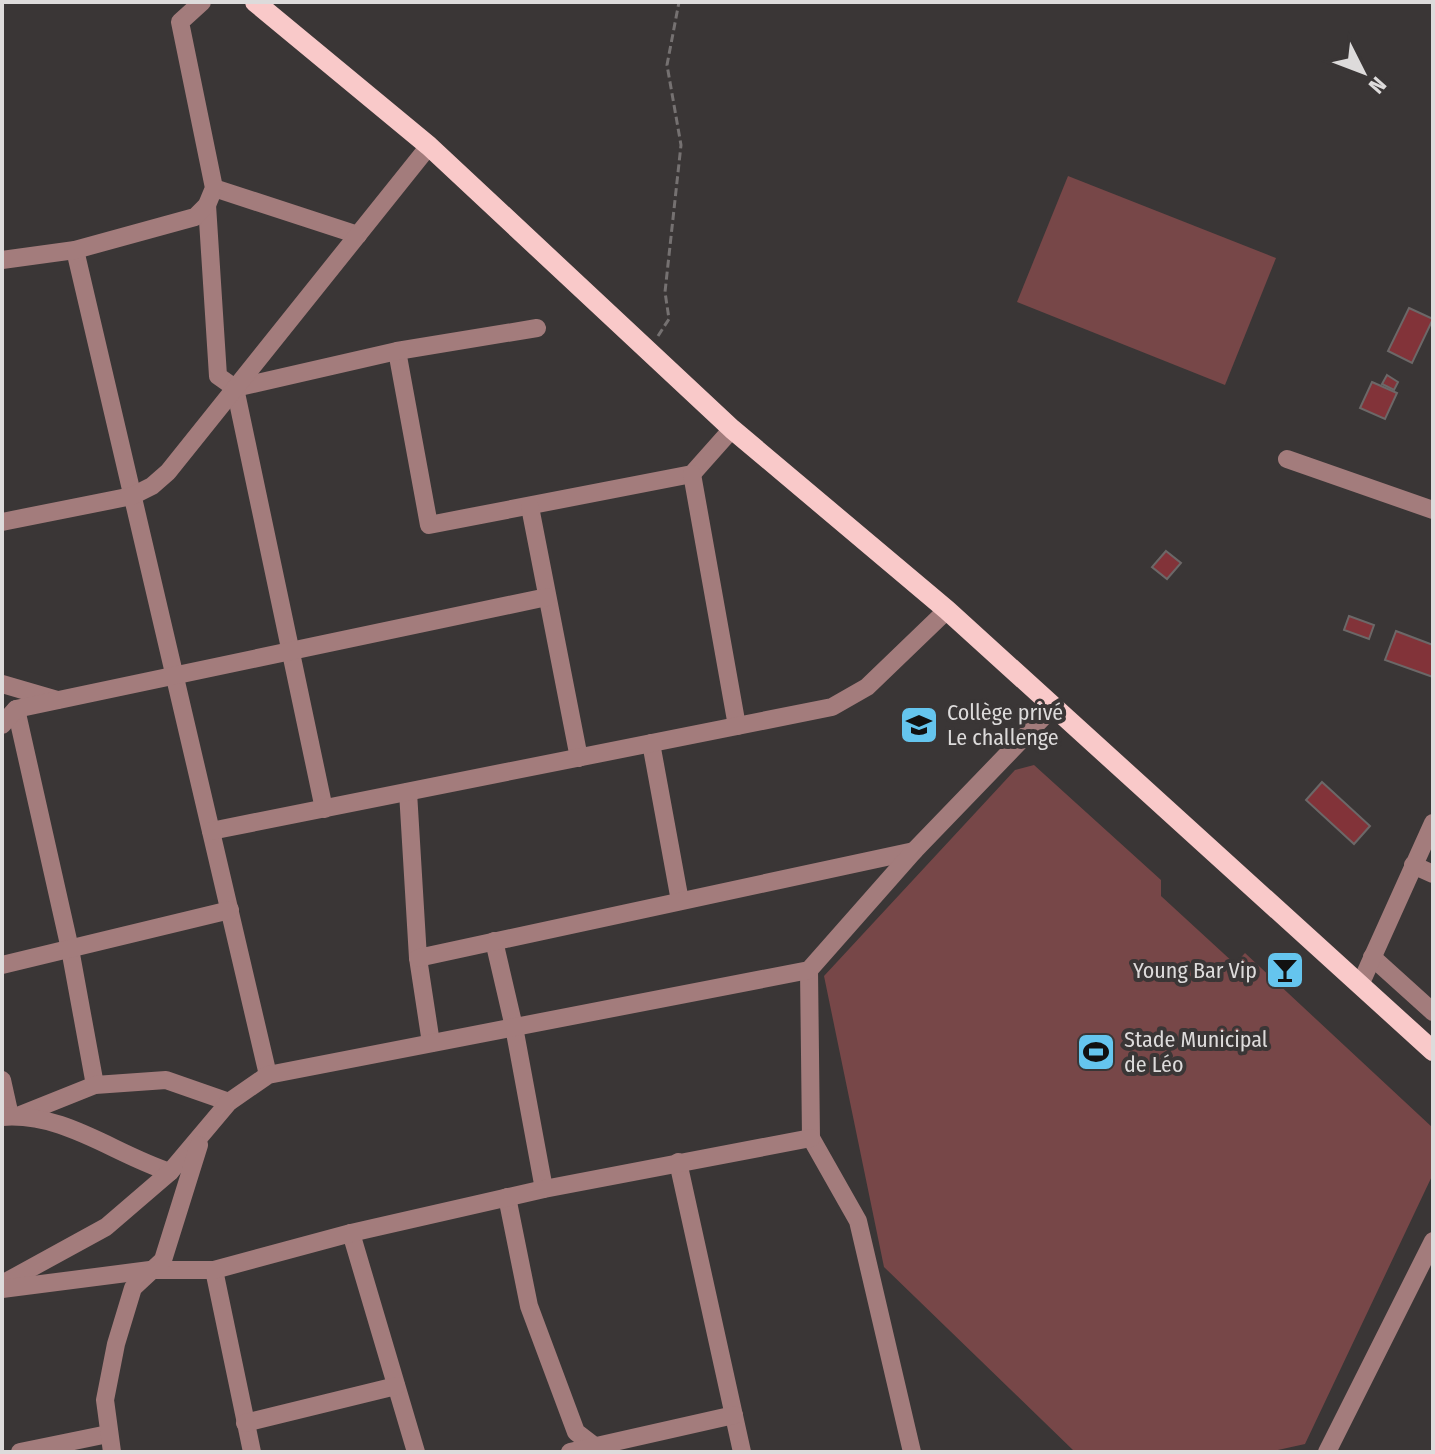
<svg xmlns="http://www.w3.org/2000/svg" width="1435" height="1454" viewBox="0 0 1435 1454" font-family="'Fira Sans Condensed',sans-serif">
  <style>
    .green { fill: #774748 }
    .building { fill: #823339; stroke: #6c6868; stroke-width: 2 }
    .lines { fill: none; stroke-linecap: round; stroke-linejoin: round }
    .path { stroke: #757171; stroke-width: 3; stroke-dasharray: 8 4; stroke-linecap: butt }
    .minor { stroke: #a37c7c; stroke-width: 18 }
    .major { stroke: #f9c9c9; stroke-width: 20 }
    .labels { text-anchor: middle; stroke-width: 8; stroke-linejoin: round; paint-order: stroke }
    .poi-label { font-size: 22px; fill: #dddbdb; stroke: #3a3636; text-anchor: start }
  </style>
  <rect width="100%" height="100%" fill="#3a3636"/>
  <g class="green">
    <polygon points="1068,176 1276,258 1225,385 1017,302"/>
    <polygon points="1034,765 1161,880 1161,896 1235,964 1245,953 1433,1128 1433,1174 1305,1444 1269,1452 1075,1452 884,1267 824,976 1015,770"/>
  </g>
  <g class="building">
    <polygon points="1409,308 1433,319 1412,363 1388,351"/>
    <polygon points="1387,375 1398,382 1394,390 1382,384"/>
    <polygon points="1372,382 1397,393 1385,419 1360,408"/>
    <polygon points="1166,551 1181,563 1167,579 1152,567"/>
    <polygon points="1349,616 1374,625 1369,639 1344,630"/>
    <polygon points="1396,631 1433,645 1433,677 1385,660"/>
    <polygon points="1322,782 1370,826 1354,844 1306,800"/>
  </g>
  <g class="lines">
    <polyline class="path" points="658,336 669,319 665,292 681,145 667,65 679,2"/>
    <g class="minor">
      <polyline points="214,188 358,235"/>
      <polyline points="207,205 218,376 235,388 324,809"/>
      <polyline points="75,250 268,1075"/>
      <polyline points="2,260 75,250 195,217 207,205 214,188 180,22 202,2"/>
      <polyline points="397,351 429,525 692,474 732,429"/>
      <polyline points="235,388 397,351 537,328"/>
      <polyline points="1287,459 1433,510"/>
      <polyline points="692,474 737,726"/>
      <polyline points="530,507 579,758"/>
      <polyline points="2,522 132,496 152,486 168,472 429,146"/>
      <polyline points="2,684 57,700"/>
      <polyline points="16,709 70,949 95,1085"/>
      <polyline points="2,725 16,709 547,597"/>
      <polyline points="651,743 680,901"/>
      <polyline points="408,792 418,958 431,1043"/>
      <polyline points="211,831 832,707 867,687 947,610"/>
      <polyline points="1413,865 1433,874"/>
      <polyline points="494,941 514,1027 544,1189"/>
      <polyline points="1372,957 1433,1012"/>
      <polyline points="418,958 914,851"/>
      <polyline points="2,965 230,910"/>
      <polyline points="809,970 811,1138 858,1221 912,1452"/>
      <polyline points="1360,985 1433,823"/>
      <polyline points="2,1080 10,1116"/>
      <polyline points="20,1115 95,1085 166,1080 229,1102"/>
      <path d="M2 1117C64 1112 114 1154 170 1172"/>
      <polyline points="678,1162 742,1452"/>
      <polyline points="507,1197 529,1306 576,1432 602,1452"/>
      <polyline points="351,1233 416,1452"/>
      <polyline points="214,1270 252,1452"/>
      <polyline points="2,1284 106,1227 170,1172 229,1102 268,1075 809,970 914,851 1053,707"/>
      <polyline points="2,1289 150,1270 214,1270 351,1233 544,1189 811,1138"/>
      <polyline points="245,1423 396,1386"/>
      <polyline points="20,1452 108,1434"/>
      <polyline points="112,1452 105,1400 116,1344 133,1288 163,1260 199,1145"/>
      <polyline points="570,1452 734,1415"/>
      <polyline points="1327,1452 1433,1241"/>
    </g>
    <polyline class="major" points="255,2 429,146 732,429 947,610 1433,1051"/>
  </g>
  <defs>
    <g id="school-square" transform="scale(2)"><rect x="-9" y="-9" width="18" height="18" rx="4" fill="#65c5ee" stroke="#3a3636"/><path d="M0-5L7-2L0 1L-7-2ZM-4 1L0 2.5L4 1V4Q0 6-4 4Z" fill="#111"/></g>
    <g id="bar-square" transform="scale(2)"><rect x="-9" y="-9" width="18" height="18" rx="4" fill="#65c5ee" stroke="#3a3636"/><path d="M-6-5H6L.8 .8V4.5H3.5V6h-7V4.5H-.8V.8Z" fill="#111"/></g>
    <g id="stadium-square" transform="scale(2)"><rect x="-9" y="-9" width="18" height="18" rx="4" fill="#65c5ee" stroke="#3a3636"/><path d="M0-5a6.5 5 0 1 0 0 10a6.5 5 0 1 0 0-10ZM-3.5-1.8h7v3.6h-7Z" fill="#111"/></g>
  </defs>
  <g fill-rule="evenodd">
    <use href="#school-square" x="919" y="725"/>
    <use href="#bar-square" x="1285" y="970"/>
    <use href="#stadium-square" x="1096" y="1052"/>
  </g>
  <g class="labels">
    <g class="poi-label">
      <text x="947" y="720">Collège privé<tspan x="947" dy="25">Le challenge</tspan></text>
      <text x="1257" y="978" text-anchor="end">Young Bar Vip</text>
      <text x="1124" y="1047">Stade Municipal<tspan x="1124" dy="25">de Léo</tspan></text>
    </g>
  </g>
  <rect width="1435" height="1454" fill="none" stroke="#dddbdb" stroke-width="8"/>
  <g transform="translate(1363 72) rotate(132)" stroke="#3a3636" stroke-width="6" paint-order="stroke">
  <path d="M0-6L14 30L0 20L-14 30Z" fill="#dddbdb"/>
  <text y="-12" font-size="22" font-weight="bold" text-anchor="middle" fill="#dddbdb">N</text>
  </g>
</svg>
